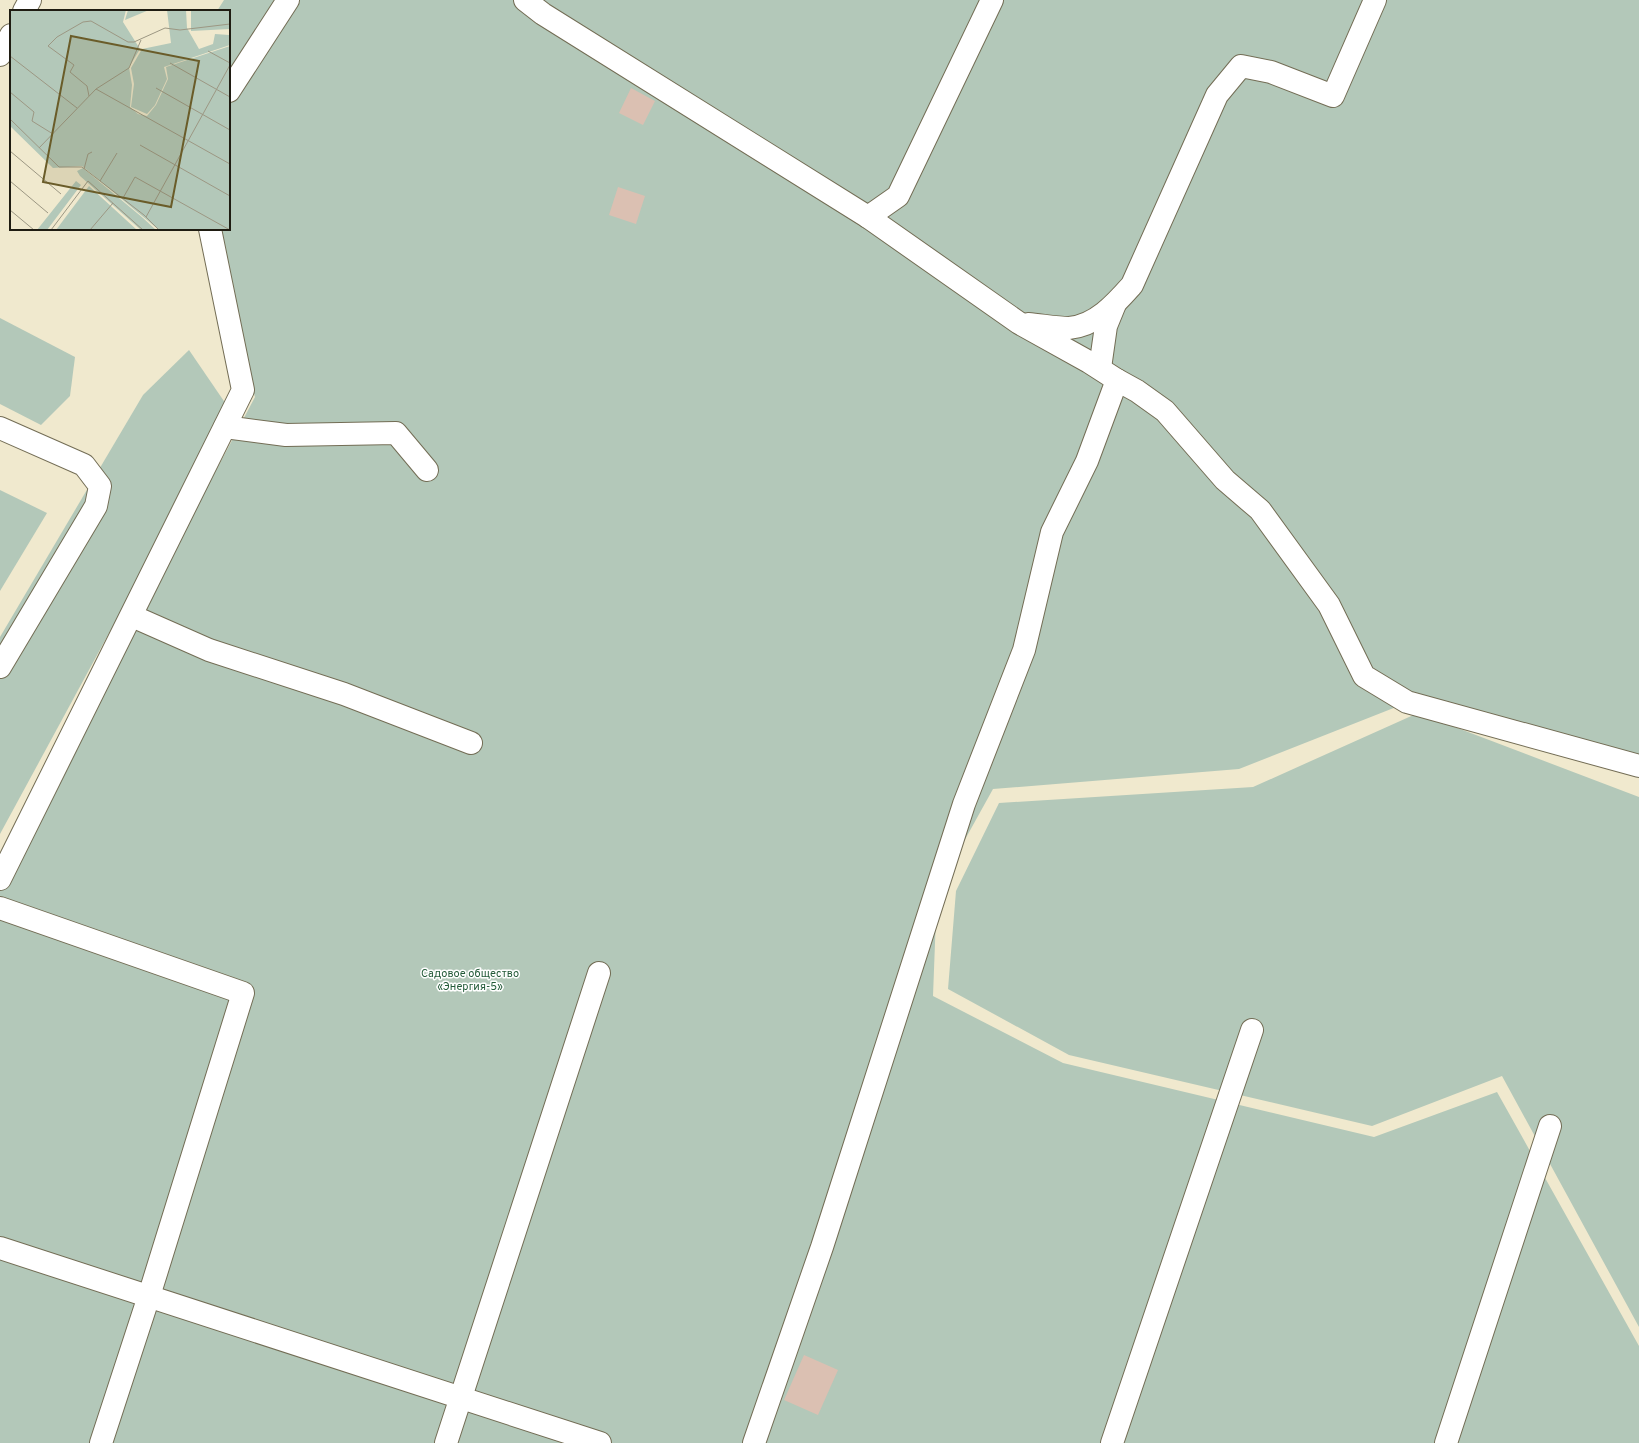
<svg xmlns="http://www.w3.org/2000/svg" width="1639" height="1443" viewBox="0 0 1639 1443" font-family="Overpass,sans-serif">
  <style>
    .green { fill: #b3c8b9 }
    .building { fill: #dbc0b2 }
    .lines { fill: none; stroke-linecap: round; stroke-linejoin: round }
    .minor-casing { stroke: #736d55; stroke-width: 24 }
    .minor { stroke: #fff; stroke-width: 22 }
    .labels { text-anchor: middle; stroke-width: 3; stroke-linejoin: round; paint-order: stroke }
    .park-label { font-size: 11px; fill: #245b39; stroke: #fff }
    .inset-road { fill: none; stroke: #9c9783; stroke-width: 1 }
    .view { fill: #6a5c29; fill-opacity: 0.15; stroke: #6a5c29; stroke-width: 2 }
    .inset-edge { fill: none; stroke: #1f1c12; stroke-width: 2 }
  </style>
  <rect width="100%" height="100%" fill="#f0e9ce"/>
  <g class="green">
    <polygon points="224,0 1639,0 1639,771 1419,698 1239,769 993,789 937,890 933,996 1063,1063 1374,1137 1497,1092 1639,1346 1639,1443 0,1443 0,877 255,397 208,229 229,229 229,11 217,11"/>
    <polygon points="0,318 75,357 70,396 41,425 0,404"/>
    <polygon points="189,350 230,410 0,834 0,637 143,395"/>
    <polygon points="0,490 47,513 0,591"/>
    <polygon points="1418,713 1639,797 1639,1327 1502,1076 1372,1126 1069,1055 948,989 956,891 999,803 1253,787"/>
  </g>
  <g class="building">
    <polygon points="631,88 655,101 643,125 619,113"/>
    <polygon points="618,187 645,196 636,224 609,215"/>
    <polygon points="804,1355 838,1370 818,1415 784,1400"/>
  </g>
  <g class="lines">
    <g class="minor-casing">
      <g id="minor">
        <polyline points="525,0 543,14 868,217 1019,323 1089,362 1117,380 1087,461 1052,532 1024,650 964,804 822,1247 754,1443"/>
        <polyline points="24,11 30,0"/>
        <polyline points="0,55 11,35"/>
        <polyline points="229,91 288,0"/>
        <polyline points="868,217 898,196 992,0"/>
        <path d="M1028 324C1041 325 1056 328 1069 328 1096 326 1116 303 1132 285L1217 95 1241 66 1271 72 1333 96 1375 0"/>
        <polyline points="1100,368 1106,326 1115,304"/>
        <polyline points="1117,380 1137,391 1165,411 1225,480 1260,510 1329,605 1364,676 1407,702 1639,766"/>
        <polyline points="225,427 286,435 396,433 427,470"/>
        <polyline points="0,428 84,465 100,486 96,506 0,667"/>
        <polyline points="132,616 209,650 344,694 471,743"/>
        <polyline points="0,879 243,390 210,229"/>
        <polyline points="0,908 243,993 149,1296 101,1443"/>
        <polyline points="0,1248 600,1443"/>
        <polyline points="446,1443 599,973"/>
        <polyline points="1112,1443 1252,1030"/>
        <polyline points="1446,1443 1550,1126"/>
      </g>
    </g>
    <use href="#minor" class="minor"/>
  </g>
  <g class="labels">
    <g class="park-label">
      <text x="470" y="977">Садовое общество<tspan x="470" dy="13">«Энергия-5»</tspan></text>
    </g>
  </g>
  <g transform="translate(10 10)">
    <rect width="220" height="220" fill="#f0e9ce"/>
    <path d="M0 0H116L113 12 130 39 119 57 122 75 120 97 128 104 137 106 146 95 158 69 156 57 220 36V220H149L72 156 43 158 0 116ZM118 0H139L115 10ZM157 0H176L177 18 189 39 203 34 205 24 219 25 220 35 154 57 157 69 145 95 137 104 121 97 124 74 121 58 132 39 161 33ZM181 0H220V19L181 21ZM73 158 133 208 146 220H131L70 166 67 161ZM66 171 71 175 37 220H27ZM79 176 127 220H46Z" fill="#b3c8b9"/>
    <path class="inset-road" d="M198 41 220 53M0 46 67 98M160 53 220 87M146 78 220 120M86 79 119 58 131 30M0 82 24 102 22 111 43 124M79 86 77 76 60 62 64 55 38 36 47 27 73 12 81 11 118 32H124L155 18 170 20 220 14M0 109 49 157H72L134 205 149 220M130 135 220 186M29 138 86 79 220 154M0 141 51 184M74 159 78 144 82 142M0 171 38 203M90 171 107 143M113 188 125 167 220 220M0 200 24 220M136 207 220 55M41 220 78 171 133 220M80 220 103 193"/>
    <path class="view" d="M61 26 189 51 161 197 33 172Z"/>
    <rect width="220" height="220" class="inset-edge"/>
  </g>
</svg>
